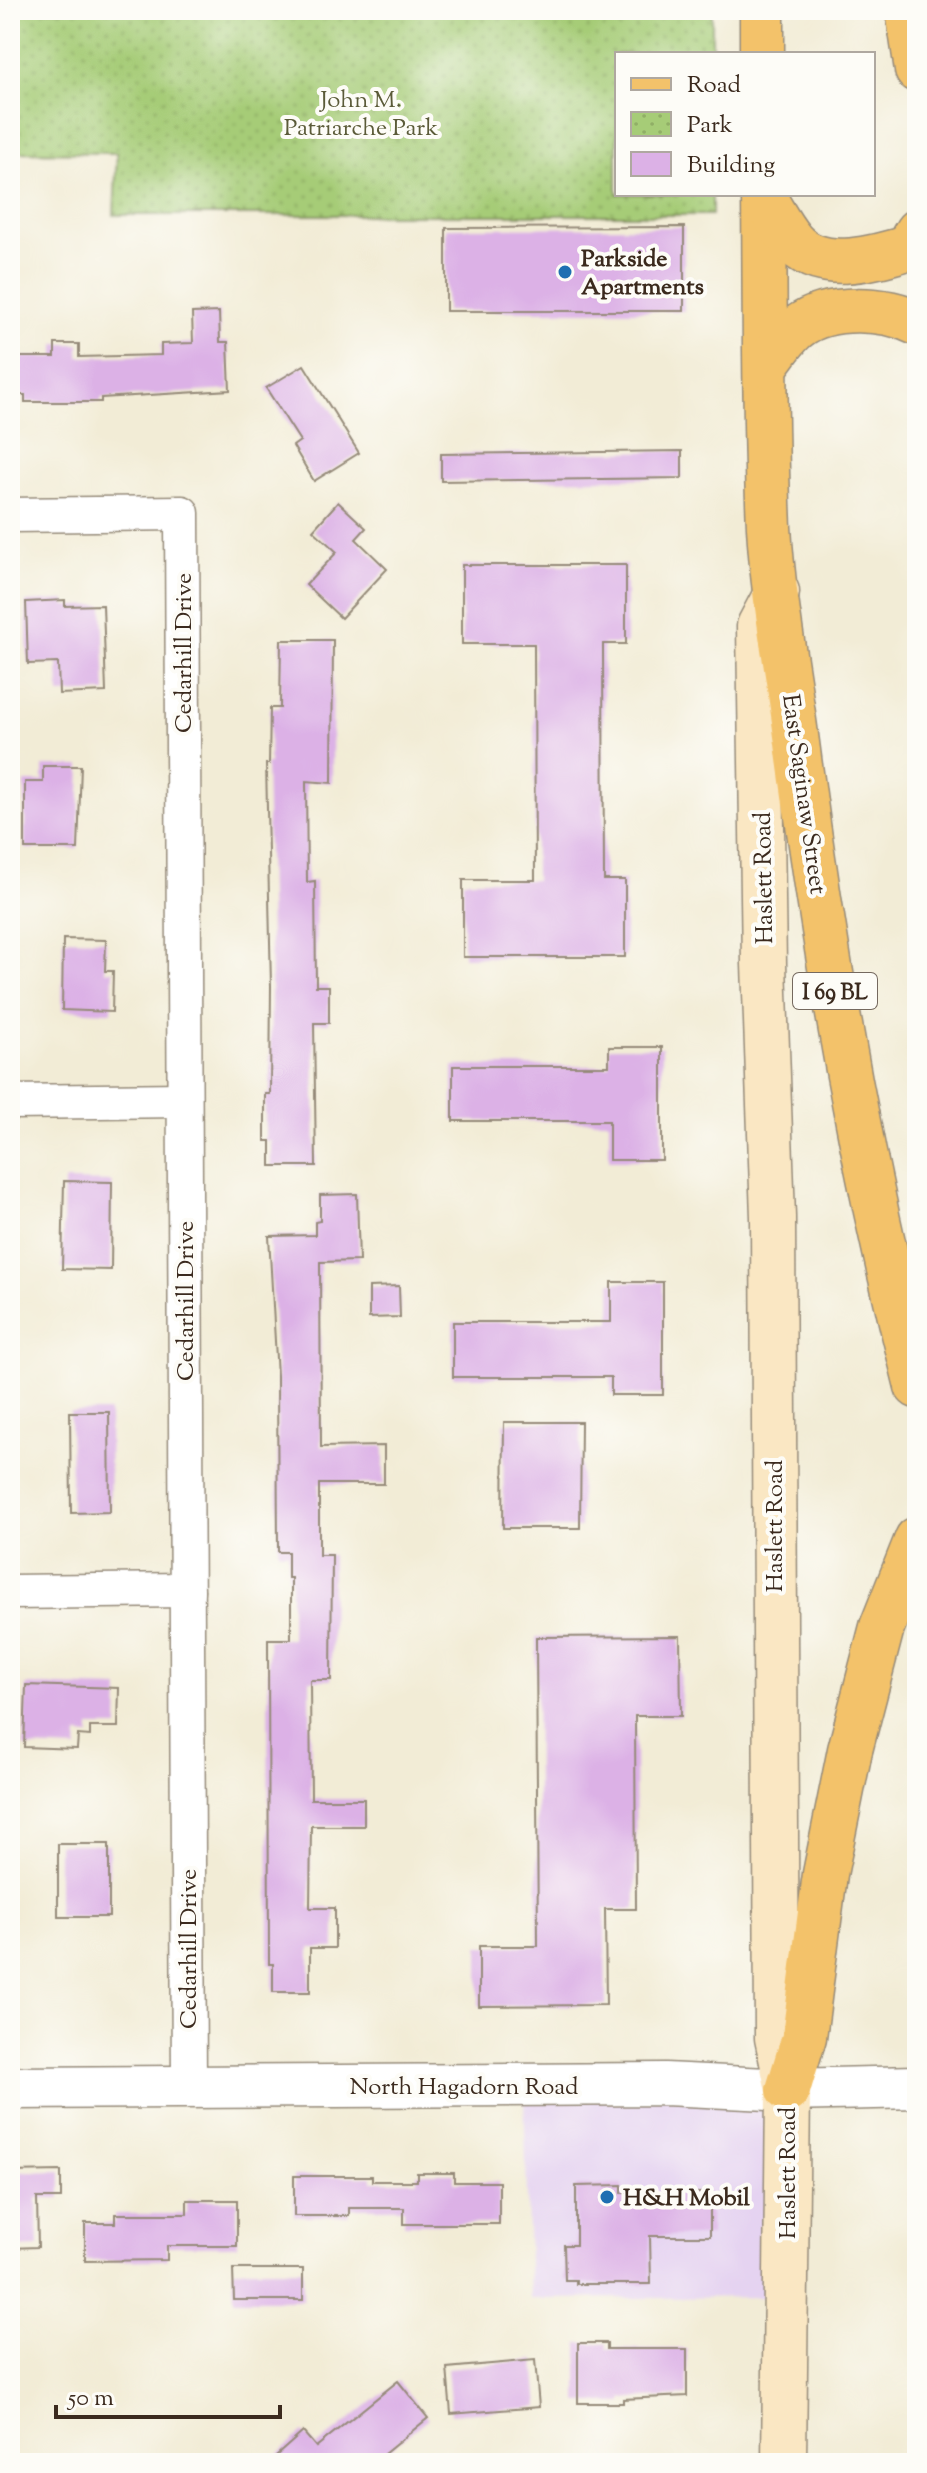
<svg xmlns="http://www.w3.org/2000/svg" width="927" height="2473" viewBox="0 0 927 2473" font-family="'Sorts Mill Goudy',serif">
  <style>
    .built { fill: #e5d3f1 }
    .park { fill: url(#park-dots); stroke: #707b4a; stroke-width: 2 }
    .building { fill: #dcb1e6 }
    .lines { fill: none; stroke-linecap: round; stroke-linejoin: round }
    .minor-casing { stroke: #968b7a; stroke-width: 37 }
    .tertiary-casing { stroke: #968b7a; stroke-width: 45 }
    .secondary-casing { stroke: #968b7a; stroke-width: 47 }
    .primary-casing { stroke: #968b7a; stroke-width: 47 }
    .minor { stroke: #fff; stroke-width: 34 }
    .tertiary { stroke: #fff; stroke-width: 42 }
    .secondary { stroke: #fae7c3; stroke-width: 44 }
    .primary { stroke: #f3c26a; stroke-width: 44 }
    .poi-dot { fill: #1f6fb2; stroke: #fdfcf7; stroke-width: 3 }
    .labels { text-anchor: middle; stroke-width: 8; stroke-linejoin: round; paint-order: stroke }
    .shield { fill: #fdfcf7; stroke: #75695f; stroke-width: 2 }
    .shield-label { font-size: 22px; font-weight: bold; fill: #3b2a1e }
    .park-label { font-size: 24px; fill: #5b5b39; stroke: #fdfcf7 }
    .poi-label { font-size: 24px; font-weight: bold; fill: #3b2a1e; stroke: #fdfcf7; text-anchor: start }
    .street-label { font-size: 24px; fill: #3b2a1e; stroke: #fdfcf7 }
  </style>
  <defs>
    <pattern id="park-dots" width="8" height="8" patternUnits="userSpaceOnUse" patternTransform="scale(2)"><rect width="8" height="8" fill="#a6cc77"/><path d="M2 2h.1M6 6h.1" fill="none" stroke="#90af66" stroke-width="1.8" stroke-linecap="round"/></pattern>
  </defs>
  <rect width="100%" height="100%" fill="#fdfcf7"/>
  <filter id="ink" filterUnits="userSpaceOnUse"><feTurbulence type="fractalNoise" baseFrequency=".0125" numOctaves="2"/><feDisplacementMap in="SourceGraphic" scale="16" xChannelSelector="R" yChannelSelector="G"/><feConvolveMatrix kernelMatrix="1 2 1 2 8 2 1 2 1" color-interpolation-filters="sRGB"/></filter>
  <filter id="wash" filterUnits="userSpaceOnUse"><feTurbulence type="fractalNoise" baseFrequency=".006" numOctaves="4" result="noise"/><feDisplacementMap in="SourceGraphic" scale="32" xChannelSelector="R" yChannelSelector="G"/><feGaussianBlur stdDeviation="1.8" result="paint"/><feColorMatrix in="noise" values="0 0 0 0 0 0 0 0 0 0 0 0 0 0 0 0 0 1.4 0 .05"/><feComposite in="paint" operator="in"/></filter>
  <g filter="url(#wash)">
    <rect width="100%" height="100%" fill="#f2ecd6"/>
    <polygon class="built" points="771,2093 774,2297 530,2299 524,2094"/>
    <polygon class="park" points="10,10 712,10 712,54 617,54 617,194 712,194 712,215 114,215 117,153 10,152"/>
    <g id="blocks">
      <g class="building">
        <polygon points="684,227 684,311 446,311 446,228"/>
        <polygon points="219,312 220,342 228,342 230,390 101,398 101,402 25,402 25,395 10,395 10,357 55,357 55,344 79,344 79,357 161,355 161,344 193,343 192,313"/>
        <polygon points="304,365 359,453 314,481 293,446 300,441 266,388"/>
        <polygon points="682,451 682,478 441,481 441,454"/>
        <polygon points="338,502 366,528 356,539 387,569 341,618 306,585 337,552 313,530"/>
        <polygon points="462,565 626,565 626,644 603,644 604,880 625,880 625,957 463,957 463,880 535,880 534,644 462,644"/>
        <polygon points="65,600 65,606 103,605 106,692 59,694 58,663 28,664 26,602"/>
        <polygon points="281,640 333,640 332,783 306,781 307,882 315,881 316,986 329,986 329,1023 314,1023 316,1166 271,1166 271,1141 265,1141 265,1094 270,1094 271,986 266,764 269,764 270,708 280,708"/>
        <polygon points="43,766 81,766 78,849 25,849 25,782 43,782"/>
        <polygon points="63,939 106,940 105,971 113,971 112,1012 62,1010"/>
        <polygon points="609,1047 662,1047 662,1160 609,1160 609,1121 453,1121 453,1066 609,1066"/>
        <polygon points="64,1181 112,1182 111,1270 62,1269"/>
        <polygon points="357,1194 359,1261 320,1262 321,1447 384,1446 384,1484 319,1484 319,1555 332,1555 331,1680 310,1680 311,1799 364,1799 364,1826 311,1826 310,1908 335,1908 335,1948 310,1948 310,1992 273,1992 273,1964 269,1964 268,1639 291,1639 291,1578 288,1578 288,1552 278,1552 277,1376 269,1236 315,1235 315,1222 320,1221 320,1195"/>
        <polygon points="611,1282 663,1282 663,1395 611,1395 611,1377 453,1377 453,1322 611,1322"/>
        <polygon points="399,1286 400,1317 369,1318 369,1287"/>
        <polygon points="70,1412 109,1412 110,1512 71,1513"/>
        <polygon points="504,1422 581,1422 580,1528 503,1528"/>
        <polygon points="680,1636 681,1716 635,1716 636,1909 605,1909 606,2005 479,2006 479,1946 538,1946 536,1637"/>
        <polygon points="26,1685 119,1688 118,1727 90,1727 90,1736 78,1735 77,1749 24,1747"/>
        <rect x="58" y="1844" width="51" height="73"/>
        <polygon points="61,2171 61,2198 37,2198 38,2247 10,2248 10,2172"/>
        <polygon points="417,2173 454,2173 454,2182 499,2182 499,2224 404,2224 404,2208 349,2208 349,2216 294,2216 294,2176 372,2176 372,2181 417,2181"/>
        <polygon points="622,2185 622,2193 710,2193 710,2236 650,2236 651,2284 576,2284 576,2280 565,2280 564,2245 576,2245 576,2186"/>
        <polygon points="187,2200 237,2200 237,2246 167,2246 167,2260 85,2261 85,2223 115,2223 115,2214 187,2214"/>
        <polygon points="233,2269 303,2269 303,2300 234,2300"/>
        <polygon points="578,2343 607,2343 607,2349 687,2349 687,2396 623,2399 623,2403 578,2403"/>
        <polygon points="535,2360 539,2407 451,2414 447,2368"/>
        <polygon points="398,2381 428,2418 373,2463 268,2463 303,2432 316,2447"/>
      </g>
    </g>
  </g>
  <g filter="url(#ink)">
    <use href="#blocks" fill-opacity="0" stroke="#968b7a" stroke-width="2"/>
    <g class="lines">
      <g class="minor-casing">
        <g id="minor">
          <polyline points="10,515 182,513 189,2088"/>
          <polyline points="10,1102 184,1100"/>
          <polyline points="10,1592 187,1590"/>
        </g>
      </g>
      <g class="tertiary-casing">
        <polyline id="tertiary" points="10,2088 665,2084 788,2090 917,2087"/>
      </g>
      <g class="secondary-casing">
        <polyline id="secondary" points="777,592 759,626 764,964 773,1217 777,2038 788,2090 784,2463"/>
      </g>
      <g class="primary-casing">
        <g id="primary">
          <polyline points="762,10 762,54"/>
          <polyline points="908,10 917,70"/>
          <path d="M764 194C765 305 764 416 769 527 773 599 788 672 797 743 825 959 863 1175 917 1386"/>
          <path d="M764 198C773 212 781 228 792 241 820 274 872 258 907 248L917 231"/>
          <path d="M766 365C776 353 786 336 798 327 828 304 886 307 917 323"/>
          <polyline points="788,2090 804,2037 825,1874 850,1750 882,1627 917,1539"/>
        </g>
      </g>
      <use href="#minor" class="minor"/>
      <use href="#tertiary" class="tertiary"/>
      <use href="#secondary" class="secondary"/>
      <use href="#primary" class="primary"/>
    </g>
  </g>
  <g class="poi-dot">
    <circle cx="565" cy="272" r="8"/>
    <circle cx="607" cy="2197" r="8"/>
  </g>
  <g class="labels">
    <rect class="shield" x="793" y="973" width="84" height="36" rx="6"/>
    <g class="shield-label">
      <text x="835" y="999">I 69 BL</text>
    </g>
    <g class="park-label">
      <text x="361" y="107">John M.<tspan x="361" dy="28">Patriarche Park</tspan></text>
    </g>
    <g class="poi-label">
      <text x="581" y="266">Parkside<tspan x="581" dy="28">Apartments</tspan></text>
      <text x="623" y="2205">H&amp;H Mobil</text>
    </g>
    <g class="street-label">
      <text transform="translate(183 653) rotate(-90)" y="8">Cedarhill Drive</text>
      <text transform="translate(805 794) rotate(82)" y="8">East Saginaw Street</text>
      <text transform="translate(763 878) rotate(-91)" y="8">Haslett Road</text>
      <text transform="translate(185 1301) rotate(-90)" y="8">Cedarhill Drive</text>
      <text transform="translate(774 1526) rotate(-90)" y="8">Haslett Road</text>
      <text transform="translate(188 1949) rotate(-90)" y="8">Cedarhill Drive</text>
      <text x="464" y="2094">North Hagadorn Road</text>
      <text transform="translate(787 2173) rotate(-90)" y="8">Haslett Road</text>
    </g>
  </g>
  <rect width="927" height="2473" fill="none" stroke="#fdfcf7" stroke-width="40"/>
  <rect x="615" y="52" width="260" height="144" fill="#fdfcf7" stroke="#afa8a0" stroke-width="2"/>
  <rect x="631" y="78" width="40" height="12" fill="#f3c26a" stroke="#afa8a0" stroke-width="2"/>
  <text x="687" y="92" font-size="24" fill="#3b2a1e">Road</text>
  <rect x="631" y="112" width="40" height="24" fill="url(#park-dots)" stroke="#afa8a0" stroke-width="2"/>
  <text x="687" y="132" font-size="24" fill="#3b2a1e">Park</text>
  <rect x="631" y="152" width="40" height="24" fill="#dcb1e6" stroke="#afa8a0" stroke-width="2"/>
  <text x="687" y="172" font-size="24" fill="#3b2a1e">Building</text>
  <path d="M56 2405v12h224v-12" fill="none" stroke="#3b2a1e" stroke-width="4"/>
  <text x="68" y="2405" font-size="24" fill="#3b2a1e" stroke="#fdfcf7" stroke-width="6" paint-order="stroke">50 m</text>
</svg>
